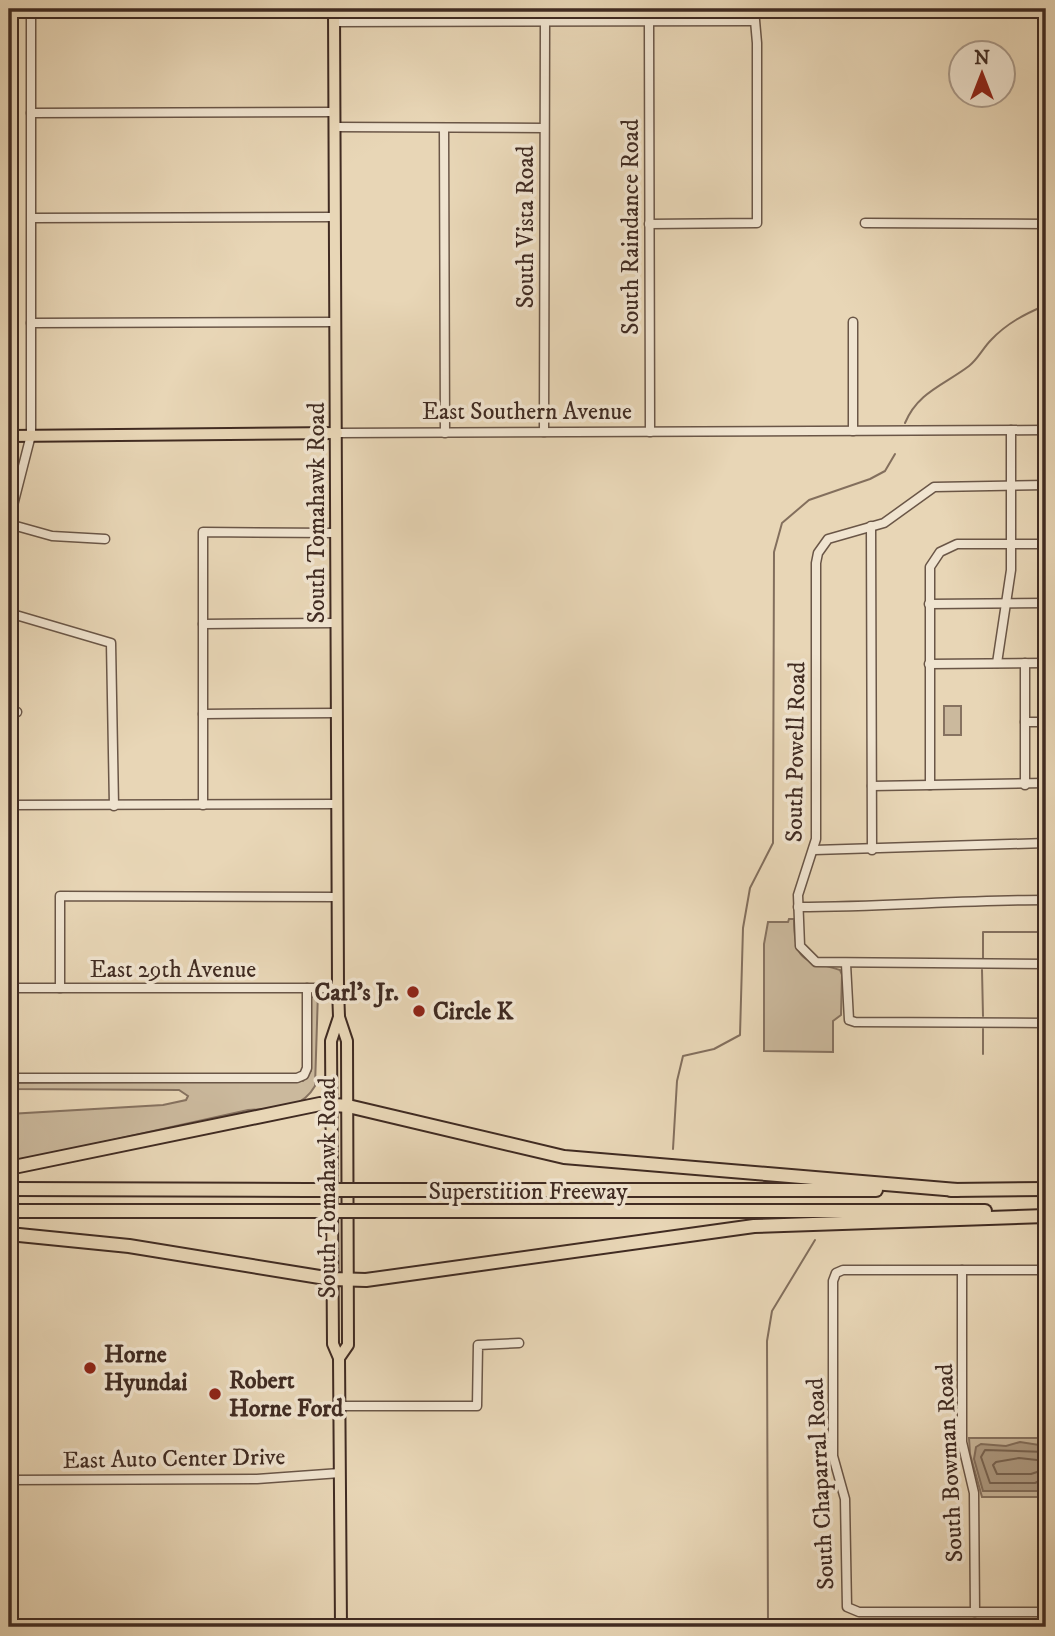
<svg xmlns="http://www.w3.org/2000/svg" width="1055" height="1636" viewBox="0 0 1055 1636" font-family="'IM FELL DW Pica',serif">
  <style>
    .green { fill: #cbb99d; stroke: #867260; stroke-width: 2 }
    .water { fill: #af9c84; stroke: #836f5d; stroke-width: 2 }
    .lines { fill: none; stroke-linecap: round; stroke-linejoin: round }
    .shore { stroke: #786453; stroke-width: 2 }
    .stream { stroke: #836f5d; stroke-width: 2 }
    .minor-casing { stroke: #6a5647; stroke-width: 11 }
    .major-casing { stroke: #402b22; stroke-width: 14 }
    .highway-casing { stroke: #402b22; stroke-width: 16 }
    .minor { stroke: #f0e4d0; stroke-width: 8 }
    .major { stroke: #e8d6b6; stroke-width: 10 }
    .highway { stroke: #e8d6b6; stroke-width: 12 }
    .highway-bridge-casing { stroke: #402b22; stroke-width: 16; stroke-linecap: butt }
    .highway-bridge { stroke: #e8d6b6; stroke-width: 12 }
    .poi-dot { fill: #8f2418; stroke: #f0e4d0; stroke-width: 2.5 }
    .labels { text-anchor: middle; stroke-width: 7; stroke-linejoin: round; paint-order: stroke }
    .street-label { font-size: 24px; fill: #402b22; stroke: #f0e4d0 }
    .poi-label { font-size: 24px; font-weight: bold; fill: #402b22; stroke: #f0e4d0; text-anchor: start }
  </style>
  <rect width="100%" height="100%" fill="#e8d6b6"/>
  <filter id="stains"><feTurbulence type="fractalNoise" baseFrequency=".00286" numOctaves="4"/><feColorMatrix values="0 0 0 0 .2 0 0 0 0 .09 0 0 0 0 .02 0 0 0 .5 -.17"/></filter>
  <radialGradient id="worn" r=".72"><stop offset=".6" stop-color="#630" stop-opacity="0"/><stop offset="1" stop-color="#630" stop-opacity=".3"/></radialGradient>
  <g class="green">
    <rect x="944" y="706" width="17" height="29"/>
    <path d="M789 919H794C794 964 805 959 840 970L842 975 841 1015 833 1021V1052L764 1051V944L768 922H788Z"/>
    <path d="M318 992 315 1086C300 1112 275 1108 248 1110L9 1163V1114L163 1105 186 1100 188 1096 179 1090 9 1089V1083L303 1081 311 1071V998Z"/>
    <polygon points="969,1438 1046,1438 1046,1497 982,1497 970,1454"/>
  </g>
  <polygon class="water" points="1020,1442 1046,1446 1046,1472 1042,1491 983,1491 974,1459 976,1447 981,1444 1006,1446"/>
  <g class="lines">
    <g class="shore">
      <polyline points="1046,1452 985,1450 981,1457 990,1483 1035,1483 1046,1478"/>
      <polyline points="1046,1461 1019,1458 996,1462 993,1465 997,1474 1031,1474 1046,1469"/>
    </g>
    <g class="stream">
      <path d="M905 423C918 392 944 385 969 366 978 359 983 348 991 340 1007 323 1025 314 1046 305"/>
      <polyline points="983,958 983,932 1046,932"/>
      <polyline points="982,970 983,1016"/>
      <polyline points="983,1029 983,1054"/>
      <polyline points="673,1149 677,1081 683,1056 714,1049 740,1035 743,928 750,888 773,843 774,552 782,523 809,500 870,479 885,471 895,454"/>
      <polyline points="768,1627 767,1341 772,1311 815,1240"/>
    </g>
    <g class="minor-casing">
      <g id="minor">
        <polyline points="334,22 754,21"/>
        <polyline points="649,23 650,432"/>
        <polyline points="31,113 334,112"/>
        <polyline points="334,127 544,128"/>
        <polyline points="444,128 445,433"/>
        <polyline points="32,218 335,217"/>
        <polyline points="865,223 1046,224"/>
        <polyline points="649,224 757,223 757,43 754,9"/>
        <polyline points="31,323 335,322"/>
        <polyline points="853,431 853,322"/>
        <polyline points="544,432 545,23"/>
        <polyline points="337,433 1046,430"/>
        <polyline points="1046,485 934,487 884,523 828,539 818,553 816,563 816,839 798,895 800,946 816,962 1046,964"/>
        <polyline points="9,521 31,435 31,9"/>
        <polyline points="9,524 52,536 105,539"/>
        <polyline points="871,526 872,850"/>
        <polyline points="929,604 1046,603"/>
        <polyline points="9,613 111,643 114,806"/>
        <polyline points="203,624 337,623"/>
        <polyline points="997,663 1011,570 1011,430"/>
        <polyline points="1025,663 1025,785"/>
        <polyline points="929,664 1046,663"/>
        <polyline points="9,713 17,712"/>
        <polyline points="203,714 337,713"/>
        <polyline points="1025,722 1046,722"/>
        <polyline points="930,785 930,567 940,552 957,544 1046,544"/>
        <polyline points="872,786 1046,783"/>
        <polyline points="9,805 337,804"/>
        <polyline points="203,805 203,532 337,533"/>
        <polyline points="814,850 1046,843"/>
        <path d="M798 907C881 907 963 900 1046 900"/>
        <polyline points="846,964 849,1020 855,1022 1046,1023"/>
        <polyline points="9,988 338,988"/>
        <polyline points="60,988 60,896 338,897"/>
        <polyline points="9,1078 297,1078 304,1075 307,1068 307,988"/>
        <polyline points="962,1270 962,1442 974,1493 975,1612"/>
        <polyline points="1046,1270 843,1270 836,1273 833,1281 833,1456 845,1499 847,1607 859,1612 1046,1612"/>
        <polyline points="340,1406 477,1406 478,1345 519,1343"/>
        <polyline points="9,1480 257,1479 340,1473"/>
      </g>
    </g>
    <g class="major-casing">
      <g id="major">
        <polyline points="334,9 338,988 339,1017 347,1041 348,1345 339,1358"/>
        <polyline points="9,436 337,433"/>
        <polyline points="339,1017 331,1041 333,1344 339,1358 341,1627"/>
      </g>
    </g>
    <g class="highway-casing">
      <g id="highway">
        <polyline points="9,1168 320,1104 348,1106 564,1157 957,1190"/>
        <polyline points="9,1189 307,1190"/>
        <polyline points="369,1190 876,1190"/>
        <polyline points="951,1190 1046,1189"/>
        <polyline points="9,1211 307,1211"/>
        <polyline points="369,1211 985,1211"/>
        <polyline points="9,1234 129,1246 332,1279 366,1280 754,1226 1046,1216"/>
      </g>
    </g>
    <use href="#minor" class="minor"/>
    <use href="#major" class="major"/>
    <use href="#highway" class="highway"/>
    <g class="highway-bridge-casing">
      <g id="highway-bridge">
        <polyline points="307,1190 369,1190"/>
        <polyline points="307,1211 369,1211"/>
      </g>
    </g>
    <use href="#highway-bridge" class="highway-bridge"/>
  </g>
  <g class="poi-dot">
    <circle cx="413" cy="992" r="7"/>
    <circle cx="419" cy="1011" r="7"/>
    <circle cx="90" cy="1368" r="7"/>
    <circle cx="215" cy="1394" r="7"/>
  </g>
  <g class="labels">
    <g class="street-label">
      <text transform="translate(525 227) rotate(-90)" y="8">South Vista Road</text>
      <text transform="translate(630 227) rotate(-90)" y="8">South Raindance Road</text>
      <text x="527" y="419">East Southern Avenue</text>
      <text transform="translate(316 513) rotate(-90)" y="8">South Tomahawk Road</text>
      <text transform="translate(795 752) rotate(-89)" y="8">South Powell Road</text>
      <text x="173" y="977">East 29th Avenue</text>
      <text transform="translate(327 1188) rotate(-90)" y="8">South Tomahawk Road</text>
      <text x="528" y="1199">Superstition Freeway</text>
      <text transform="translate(174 1458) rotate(-1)" y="8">East Auto Center Drive</text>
      <text transform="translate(949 1463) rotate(-93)" y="8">South Bowman Road</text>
      <text transform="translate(820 1484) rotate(-93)" y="8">South Chaparral Road</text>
    </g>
    <g class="poi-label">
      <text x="399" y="1000" text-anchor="end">Carl's Jr.</text>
      <text x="433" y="1019">Circle K</text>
      <text x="104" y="1362">Horne<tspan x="104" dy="28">Hyundai</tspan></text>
      <text x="229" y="1388">Robert<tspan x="229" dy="28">Horne Ford</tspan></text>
    </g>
  </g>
  <rect width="1055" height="1636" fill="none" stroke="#e8d6b6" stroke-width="35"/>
  <rect x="10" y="10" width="1034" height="1615" fill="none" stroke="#402b22" stroke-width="3.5"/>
  <rect x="18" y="18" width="1020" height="1601" fill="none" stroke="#402b22" stroke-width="2"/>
  <g transform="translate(982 74)"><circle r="33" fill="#f0e4d0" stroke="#aa9a8a" stroke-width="2"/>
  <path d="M0-5L12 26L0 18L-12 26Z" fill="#8f2418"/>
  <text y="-10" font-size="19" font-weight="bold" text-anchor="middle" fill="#402b22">N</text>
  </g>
  <rect width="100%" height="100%" filter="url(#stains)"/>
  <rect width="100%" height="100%" fill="url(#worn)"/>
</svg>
